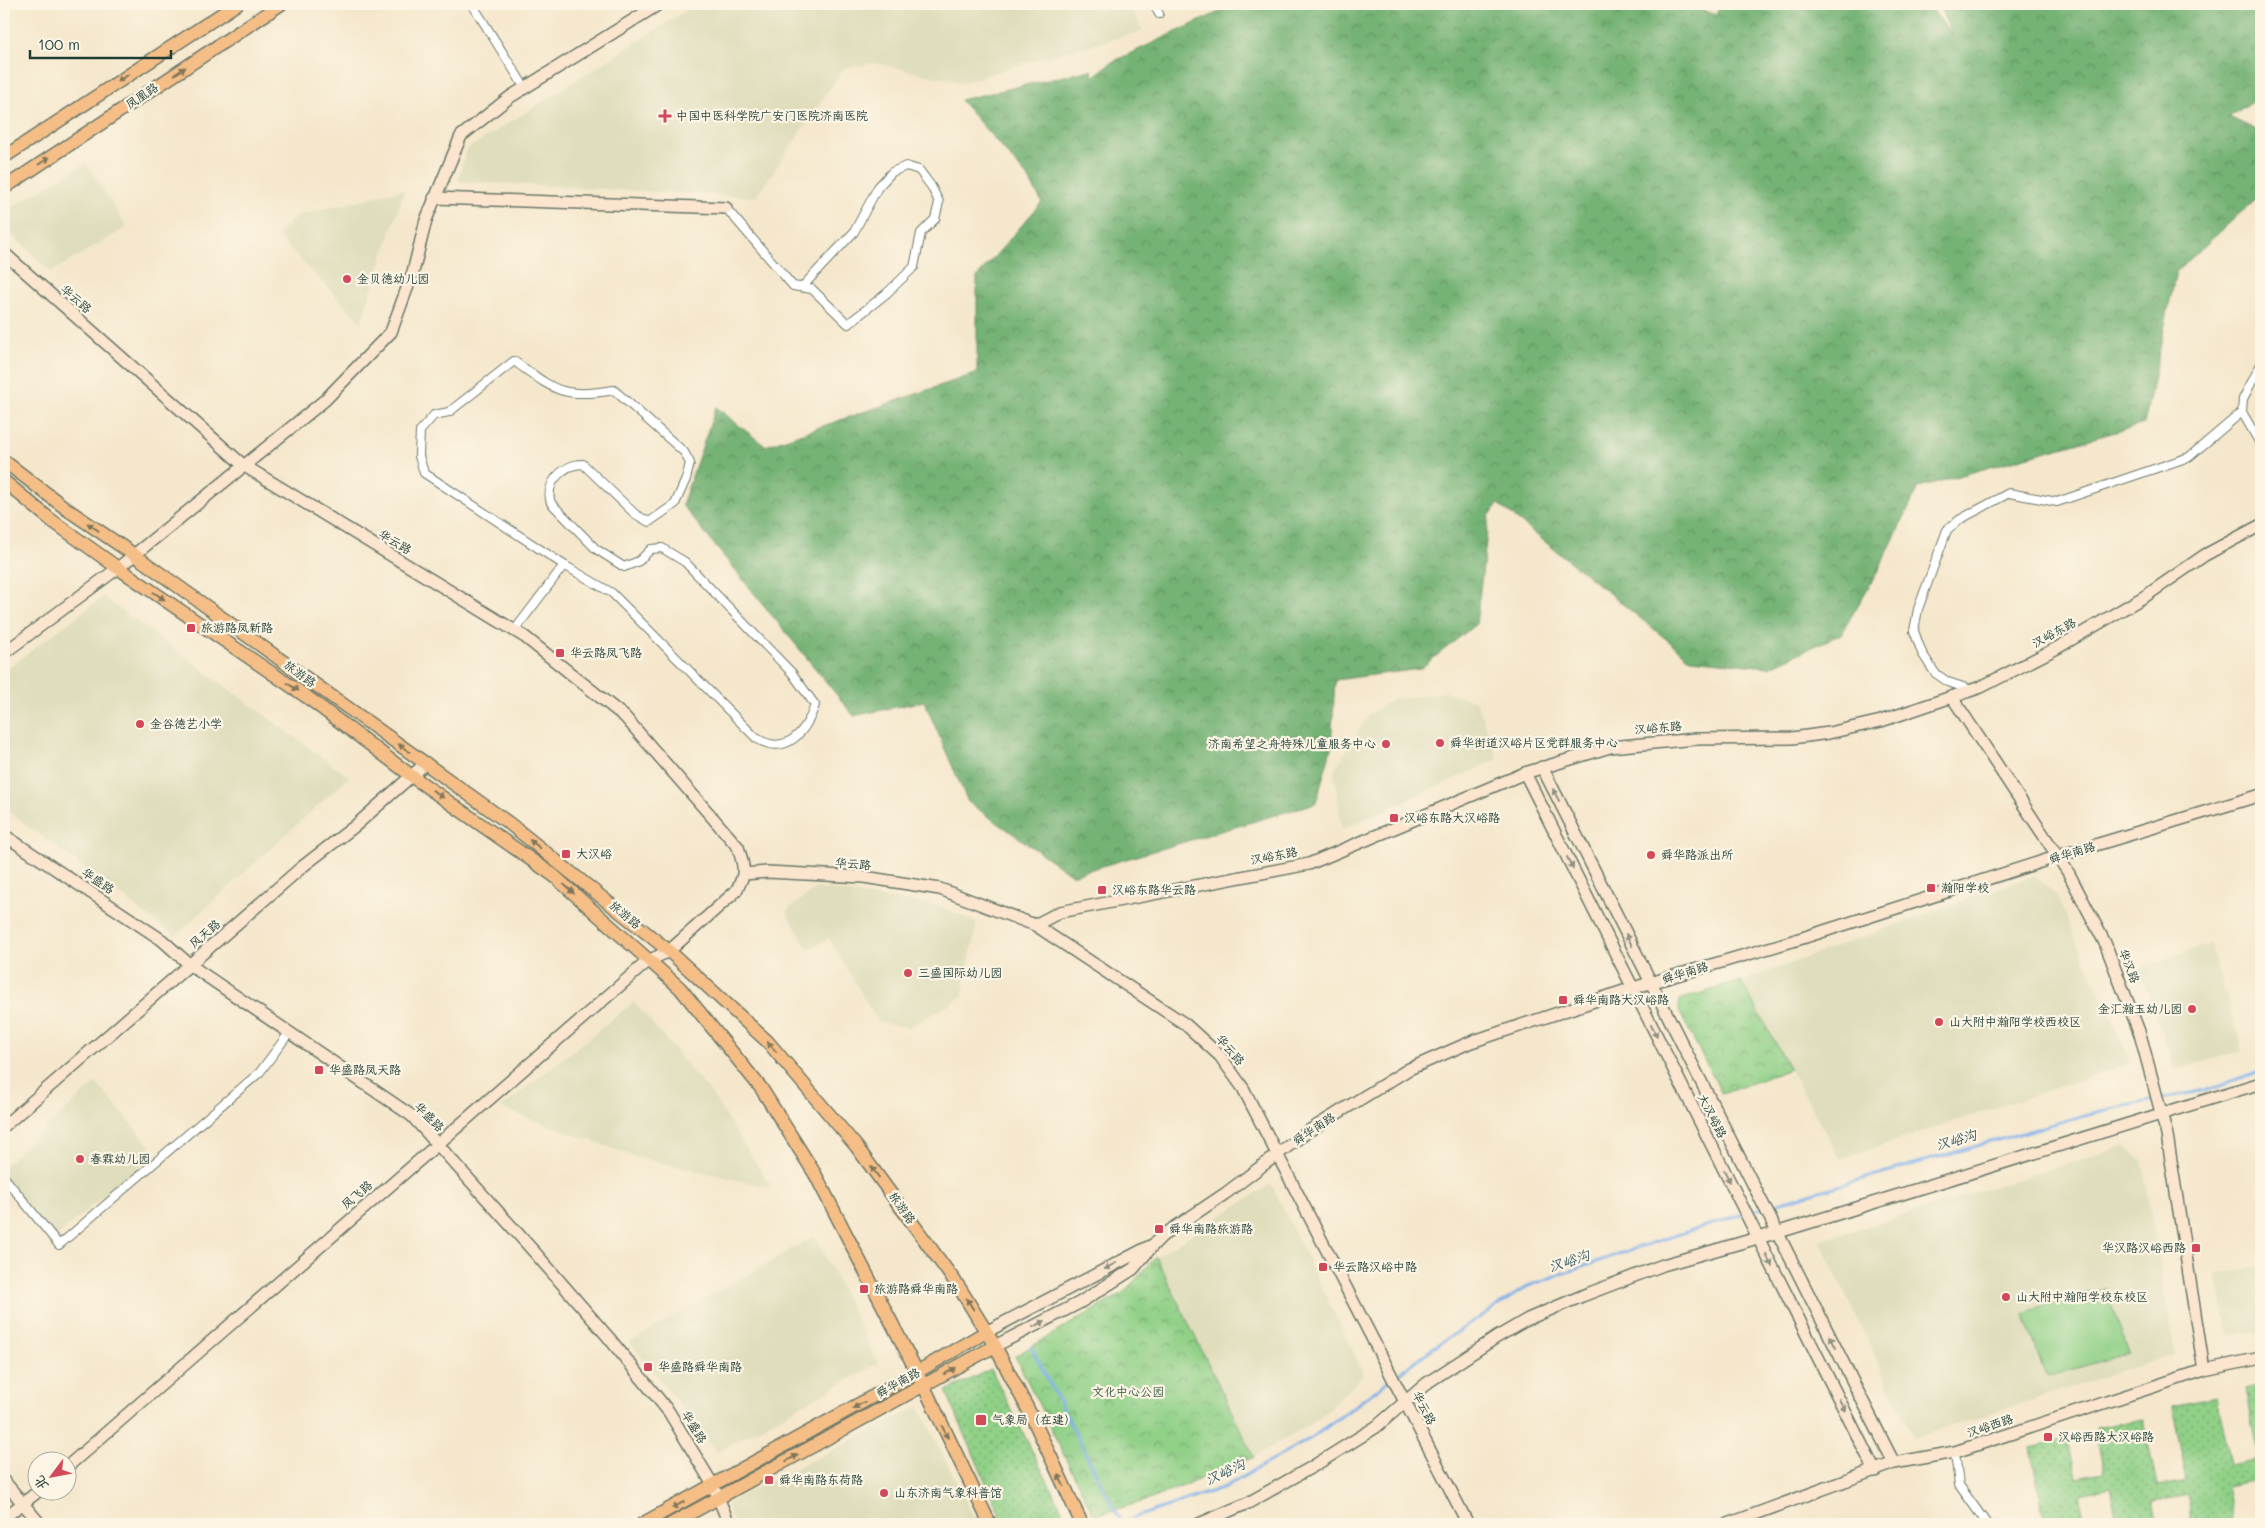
<svg xmlns="http://www.w3.org/2000/svg" width="2265" height="1528" viewBox="0 0 2265 1528" font-family="Mali,'LXGW WenKai TC',sans-serif">
  <style>
    .built { fill: #dfddbb }
    .grass { fill: url(#grass-dots); stroke: #58865e }
    .forest { fill: url(#forest-crowns); stroke: #4a7854 }
    .park { fill: url(#park-crowns); stroke: #58865e }
    .pitch { fill: #90d087; stroke: #58865e }
    .lines { fill: none; stroke-linecap: round; stroke-linejoin: round }
    .stream { stroke: #7eb0ea; stroke-width: 3 }
    .street-casing { stroke: #6a7869; stroke-width: 10 }
    .secondary-casing { stroke: #6a7869; stroke-width: 14 }
    .primary-casing { stroke: #6a7869; stroke-width: 15 }
    .street { stroke: #fff; stroke-width: 8 }
    .secondary { stroke: #fbe5cf; stroke-width: 11 }
    .primary { stroke: #f6be87; stroke-width: 12 }
    .oneway { fill: #807759 }
    .oneway2 { fill: #8d9182 }
    .poi-dot { fill: #d1495b; stroke: #fcf5e5; stroke-width: 2 }
    .labels { text-anchor: middle; stroke-width: 4.5; stroke-linejoin: round; paint-order: stroke }
    .street-label { font-size: 12px; fill: #1f3d34; stroke: #fcf5e5 }
    .poi-label { font-size: 12px; fill: #1f3d34; stroke: #fcf5e5; text-anchor: start }
    .park-label { font-size: 12px; fill: #365a45; stroke: #fcf5e5 }
    .water-label { font-size: 14px; font-style: italic; fill: #375a62; stroke: #fcf5e5 }
  </style>
  <defs>
    <pattern id="grass-dots" width="8" height="8" patternUnits="userSpaceOnUse" patternTransform="scale(1.25)"><rect width="8" height="8" fill="#90d087"/><path d="M2 2h.1M6 6h.1" fill="none" stroke="#75aa6f" stroke-width="1.8" stroke-linecap="round"/></pattern>
    <pattern id="forest-crowns" width="20" height="18" patternUnits="userSpaceOnUse" patternTransform="scale(1.25)"><rect width="20" height="18" fill="#74b274"/><path d="M2 6a3 3 0 1 1 6 0M12 15a3 3 0 1 1 6 0" fill="none" stroke="#5f9260"/></pattern>
    <pattern id="park-crowns" width="20" height="18" patternUnits="userSpaceOnUse" patternTransform="scale(1.25)"><rect width="20" height="18" fill="#90d087"/><path d="M2 6a3 3 0 1 1 6 0M12 15a3 3 0 1 1 6 0" fill="none" stroke="#75aa6f"/></pattern>
  </defs>
  <rect width="100%" height="100%" fill="#fcf5e5"/>
  <filter id="ink" filterUnits="userSpaceOnUse"><feTurbulence type="fractalNoise" baseFrequency=".02" numOctaves="2"/><feDisplacementMap in="SourceGraphic" scale="10" xChannelSelector="R" yChannelSelector="G"/><feConvolveMatrix kernelMatrix="1 2 1 2 8 2 1 2 1" color-interpolation-filters="sRGB"/></filter>
  <filter id="wash" filterUnits="userSpaceOnUse"><feTurbulence type="fractalNoise" baseFrequency=".0096" numOctaves="4" result="noise"/><feDisplacementMap in="SourceGraphic" scale="20" xChannelSelector="R" yChannelSelector="G"/><feGaussianBlur stdDeviation="1.12" result="paint"/><feColorMatrix in="noise" values="0 0 0 0 0 0 0 0 0 0 0 0 0 0 0 0 0 1.4 0 .05"/><feComposite in="paint" operator="in"/></filter>
  <g filter="url(#wash)">
    <rect width="100%" height="100%" fill="#f5e7cc"/>
    <g class="built">
      <polygon points="697,4 1129,4 1143,31 1041,58 962,83 875,63 844,68 756,197 458,181 466,150"/>
      <polygon points="86,163 127,227 51,272 4,227 4,212"/>
      <polygon points="405,189 361,322 277,235 296,216"/>
      <polygon points="103,597 349,777 175,936 4,808 4,671"/>
      <polygon points="1446,692 1476,701 1498,759 1342,829 1334,771 1369,714 1393,699"/>
      <polygon points="2035,875 2056,895 2131,1063 1840,1159 1741,981"/>
      <polygon points="816,888 938,906 977,923 962,997 908,1028 878,1022 829,938 808,949 786,911"/>
      <polygon points="2210,944 2243,1050 2175,1070 2139,968"/>
      <polygon points="634,1002 710,1092 772,1188 636,1157 501,1108"/>
      <polygon points="96,1083 156,1153 50,1241 4,1184 4,1166"/>
      <polygon points="2125,1146 2142,1160 2175,1354 1914,1438 1820,1241"/>
      <polygon points="1271,1184 1364,1374 1318,1419 1254,1457 1156,1257"/>
      <polygon points="815,1236 878,1363 717,1452 630,1342"/>
      <polygon points="2261,1266 2261,1331 2228,1336 2216,1274"/>
      <polygon points="919,1407 977,1524 734,1524 726,1503"/>
    </g>
    <g class="grass">
      <polygon points="991,1369 1069,1524 1004,1524 946,1391"/>
      <polygon points="2261,1385 2261,1496 2258,1480 2226,1486 2234,1524 2193,1524 2187,1495 2152,1502 2157,1524 2118,1524 2110,1487 2079,1493 2085,1524 2046,1524 2030,1447 2068,1439 2076,1478 2104,1473 2095,1428 2143,1419 2157,1486 2187,1480 2172,1406 2216,1397 2230,1465 2259,1459 2245,1389"/>
    </g>
    <polygon class="forest" points="1236,4 1678,4 1715,14 1723,4 1928,4 1953,36 1938,4 2261,4 2261,96 2229,117 2261,132 2261,194 2176,272 2144,424 1919,487 1878,571 1841,634 1769,667 1691,659 1498,504 1489,516 1476,624 1420,669 1335,680 1331,749 1316,803 1072,875 968,802 924,701 854,716 682,505 716,407 765,446 977,373 977,277 1042,202 1027,176 960,100 1091,70 1094,76 1112,62"/>
    <g class="park">
      <polygon points="1741,981 1790,1069 1722,1094 1679,1011 1679,1000"/>
      <polygon points="1156,1257 1254,1457 1151,1499 1094,1516 1015,1356 1123,1293"/>
    </g>
    <polygon class="pitch" points="2106,1287 2129,1353 2046,1377 2024,1313"/>
    <g class="lines">
      <g class="stream">
        <polyline points="2161,1099 2205,1090 2261,1071"/>
        <polyline points="1768,1206 2092,1113 2155,1100"/>
        <polyline points="1749,1212 1762,1208"/>
        <polyline points="1031,1347 1121,1522 1225,1487 1313,1437 1433,1348 1528,1286 1633,1249 1743,1214"/>
      </g>
    </g>
  </g>
  <g filter="url(#ink)">
    <g class="lines">
      <g class="street-casing">
        <g id="street">
          <polyline points="472,4 525,88"/>
          <polyline points="1154,4 1159,14"/>
          <polyline points="726,208 793,286 812,289 848,324 887,293 914,267 921,233 935,219 939,202 931,186 919,170 906,166 892,172 878,187 854,232 802,287"/>
          <polyline points="2261,364 2243,399 2242,412 2261,445"/>
          <path d="M514 631 564 565 612 593 756 738C786 757 806 732 815 705L792 673 685 562 662 548 651 549 639 561 624 567 596 549 551 503C544 483 564 464 583 464L635 514 649 522 675 504 686 479 690 463 684 452 614 390C561 399 555 390 514 361L449 412 434 415 420 431 419 456 424 473 564 565"/>
          <polyline points="1972,690 1948,682 1935,673 1922,653 1914,631 1918,609 1947,530 1959,520 2009,493 2057,502 2189,457 2242,412"/>
          <polyline points="4,1177 59,1245 260,1072 289,1033"/>
          <polyline points="1955,1452 1959,1485 1987,1524"/>
        </g>
      </g>
      <g class="secondary-casing">
        <g id="secondary">
          <polyline points="434,198 726,208"/>
          <path d="M4 253 243 465 525 637 625 717 738 847C744 867 747 872 736 891L669 951 648 961 68 1466"/>
          <polyline points="4,653 118,568 325,400 391,332 413,272 426,220 461,136 510,97 659,4"/>
          <polyline points="1952,697 2068,872 2105,943 2140,1034 2167,1135 2204,1370"/>
          <polyline points="1542,767 1894,1463"/>
          <polyline points="1525,773 1875,1471"/>
          <polyline points="4,835 162,940 190,965 412,1116 537,1255 609,1338 669,1412 713,1485 729,1524"/>
          <polyline points="744,874 767,872 864,877 940,889 1035,925 1185,1024 1220,1056 1243,1088 1468,1524"/>
          <polyline points="1035,925 1060,912 1309,864 1525,773 1610,747 1696,739 1792,738 1829,733 1881,721 1981,687 2057,648 2147,595 2205,555 2261,525"/>
          <polyline points="4,1126 302,867 355,826 426,763"/>
          <polyline points="986,1332 1150,1246"/>
          <polyline points="995,1346 1079,1303 1133,1269 1154,1244 1162,1236 1226,1193 1307,1132 1409,1069 1471,1042 1633,988 1796,940 2059,856 2261,795"/>
          <polyline points="4,1481 40,1524"/>
          <polyline points="4,1518 40,1490"/>
          <polyline points="1199,1524 1248,1503 1312,1467 1376,1427 1427,1383 1497,1337 1528,1319 1582,1296 1663,1265 1779,1232 2261,1083"/>
          <polyline points="1728,1524 1894,1463 1955,1452 2204,1370 2261,1358"/>
        </g>
      </g>
      <g class="primary-casing">
        <g id="primary">
          <polyline points="4,157 237,4"/>
          <polyline points="4,188 281,4"/>
          <polyline points="4,461 68,510 133,554 510,824 669,951 768,1042 856,1146 959,1287 995,1346 1033,1419 1082,1524"/>
          <polyline points="4,481 51,520 118,568 307,697 413,777 553,875 680,988 761,1088 815,1174 917,1372 990,1524"/>
          <polyline points="642,1524 917,1372 986,1332"/>
          <polyline points="671,1524 995,1346"/>
        </g>
      </g>
      <use href="#street" class="street"/>
      <use href="#secondary" class="secondary"/>
      <use href="#primary" class="primary"/>
    </g>
    <defs><path id="oneway-solid" d="M-6-.8H1V-3.2L6.5 0L1 3.2V.8H-6Z" transform="scale(1.25)"/></defs>
    <g class="oneway">
      <use href="#oneway-solid" transform="translate(180 71) rotate(-34)"/>
      <use href="#oneway-solid" transform="translate(123 78) rotate(147)"/>
      <use href="#oneway-solid" transform="translate(44 161) rotate(-34)"/>
      <use href="#oneway-solid" transform="translate(93 527) rotate(-146)"/>
      <use href="#oneway-solid" transform="translate(159 596) rotate(34)"/>
      <use href="#oneway-solid" transform="translate(293 687) rotate(34)"/>
      <use href="#oneway-solid" transform="translate(404 748) rotate(-144)"/>
      <use href="#oneway-solid" transform="translate(438 794) rotate(34)"/>
      <use href="#oneway-solid" transform="translate(535 844) rotate(-142)"/>
      <use href="#oneway-solid" transform="translate(569 889) rotate(42)"/>
      <use href="#oneway-solid" transform="translate(772 1047) rotate(-131)"/>
      <use href="#oneway-solid" transform="translate(875 1172) rotate(-126)"/>
      <use href="#oneway-solid" transform="translate(970 1304) rotate(-122)"/>
      <use href="#oneway-solid" transform="translate(950 1371) rotate(-29)"/>
      <use href="#oneway-solid" transform="translate(859 1405) rotate(151)"/>
      <use href="#oneway-solid" transform="translate(945 1432) rotate(64)"/>
      <use href="#oneway-solid" transform="translate(792 1458) rotate(-29)"/>
      <use href="#oneway-solid" transform="translate(1061 1480) rotate(-115)"/>
      <use href="#oneway-solid" transform="translate(678 1505) rotate(151)"/>
    </g>
    <g class="oneway2">
      <use href="#oneway-solid" transform="translate(1556 795) rotate(-117)"/>
      <use href="#oneway-solid" transform="translate(1570 863) rotate(63)"/>
      <use href="#oneway-solid" transform="translate(1629 940) rotate(-117)"/>
      <use href="#oneway-solid" transform="translate(1654 1031) rotate(63)"/>
      <use href="#oneway-solid" transform="translate(1727 1176) rotate(63)"/>
      <use href="#oneway-solid" transform="translate(1769 1260) rotate(63)"/>
      <use href="#oneway-solid" transform="translate(1110 1266) rotate(153)"/>
      <use href="#oneway-solid" transform="translate(1039 1324) rotate(-27)"/>
      <use href="#oneway-solid" transform="translate(1833 1342) rotate(-117)"/>
      <use href="#oneway-solid" transform="translate(1842 1405) rotate(63)"/>
    </g>
  </g>
  <g class="poi-dot">
    <path d="M662.5 108.5h5v5h5v5h-5v5h-5v-5h-5v-5h5z"/>
    <circle cx="347" cy="279" r="5"/>
    <rect x="186" y="623" width="10" height="10" rx="2.5"/>
    <rect x="555" y="648" width="10" height="10" rx="2.5"/>
    <circle cx="140" cy="724" r="5"/>
    <circle cx="1440" cy="743" r="5"/>
    <circle cx="1386" cy="744" r="5"/>
    <rect x="1389" y="813" width="10" height="10" rx="2.5"/>
    <rect x="561" y="849" width="10" height="10" rx="2.5"/>
    <circle cx="1651" cy="855" r="5"/>
    <rect x="1926" y="883" width="10" height="10" rx="2.5"/>
    <rect x="1097" y="885" width="10" height="10" rx="2.5"/>
    <circle cx="908" cy="973" r="5"/>
    <rect x="1558" y="995" width="10" height="10" rx="2.5"/>
    <circle cx="2192" cy="1009" r="5"/>
    <circle cx="1939" cy="1022" r="5"/>
    <rect x="314" y="1065" width="10" height="10" rx="2.5"/>
    <circle cx="80" cy="1159" r="5"/>
    <rect x="1154" y="1224" width="10" height="10" rx="2.5"/>
    <rect x="2191" y="1243" width="10" height="10" rx="2.5"/>
    <rect x="1318" y="1262" width="10" height="10" rx="2.5"/>
    <rect x="859" y="1284" width="10" height="10" rx="2.5"/>
    <circle cx="2006" cy="1297" r="5"/>
    <rect x="643" y="1362" width="10" height="10" rx="2.5"/>
    <rect x="975" y="1414" width="12" height="12" rx="2.5"/>
    <rect x="2043" y="1432" width="10" height="10" rx="2.5"/>
    <rect x="764" y="1475" width="10" height="10" rx="2.5"/>
    <circle cx="884" cy="1493" r="5"/>
  </g>
  <g class="labels">
    <g class="street-label">
      <text transform="translate(142 96) rotate(-34)" y="4">凤凰路</text>
      <text transform="translate(76 299) rotate(41)" y="4">华云路</text>
      <text transform="translate(395 542) rotate(31)" y="4">华云路</text>
      <text transform="translate(2054 633) rotate(-29)" y="4">汉峪东路</text>
      <text transform="translate(300 674) rotate(36)" y="4">旅游路</text>
      <text transform="translate(1658 728) rotate(-5)" y="4">汉峪东路</text>
      <text transform="translate(2072 853) rotate(-17)" y="4">舜华南路</text>
      <text transform="translate(1274 856) rotate(-11)" y="4">汉峪东路</text>
      <text transform="translate(853 864) rotate(5)" y="4">华云路</text>
      <text transform="translate(98 881) rotate(34)" y="4">华盛路</text>
      <text transform="translate(625 915) rotate(39)" y="4">旅游路</text>
      <text transform="translate(205 934) rotate(-41)" y="4">风天路</text>
      <text transform="translate(2129 966) rotate(69)" y="4">华汉路</text>
      <text transform="translate(1685 973) rotate(-17)" y="4">舜华南路</text>
      <text transform="translate(1230 1050) rotate(49)" y="4">华云路</text>
      <text transform="translate(1712 1116) rotate(63)" y="4">大汉峪路</text>
      <text transform="translate(429 1117) rotate(45)" y="4">华盛路</text>
      <text transform="translate(1314 1129) rotate(-33)" y="4">舜华南路</text>
      <text transform="translate(357 1195) rotate(-41)" y="4">凤飞路</text>
      <text transform="translate(902 1208) rotate(54)" y="4">旅游路</text>
      <text transform="translate(898 1383) rotate(-29)" y="4">舜华南路</text>
      <text transform="translate(1424 1408) rotate(63)" y="4">华云路</text>
      <text transform="translate(1990 1426) rotate(-19)" y="4">汉峪西路</text>
      <text transform="translate(694 1427) rotate(59)" y="4">华盛路</text>
    </g>
    <g class="poi-label">
      <text x="676" y="120">中国中医科学院广安门医院济南医院</text>
      <text x="357" y="283">金贝德幼儿园</text>
      <text x="201" y="632">旅游路凤新路</text>
      <text x="570" y="657">华云路凤飞路</text>
      <text x="150" y="728">金谷德艺小学</text>
      <text x="1450" y="747">舜华街道汉峪片区党群服务中心</text>
      <text x="1376" y="748" text-anchor="end">济南希望之舟特殊儿童服务中心</text>
      <text x="1404" y="822">汉峪东路大汉峪路</text>
      <text x="576" y="858">大汉峪</text>
      <text x="1661" y="859">舜华路派出所</text>
      <text x="1941" y="892">瀚阳学校</text>
      <text x="1112" y="894">汉峪东路华云路</text>
      <text x="918" y="977">三盛国际幼儿园</text>
      <text x="1573" y="1004">舜华南路大汉峪路</text>
      <text x="2182" y="1013" text-anchor="end">金汇瀚玉幼儿园</text>
      <text x="1949" y="1026">山大附中瀚阳学校西校区</text>
      <text x="329" y="1074">华盛路凤天路</text>
      <text x="90" y="1163">春霖幼儿园</text>
      <text x="1169" y="1233">舜华南路旅游路</text>
      <text x="2186" y="1252" text-anchor="end">华汉路汉峪西路</text>
      <text x="1333" y="1271">华云路汉峪中路</text>
      <text x="874" y="1293">旅游路舜华南路</text>
      <text x="2016" y="1301">山大附中瀚阳学校东校区</text>
      <text x="658" y="1371">华盛路舜华南路</text>
      <text x="992" y="1424">气象局（在建）</text>
      <text x="2058" y="1441">汉峪西路大汉峪路</text>
      <text x="779" y="1484">舜华南路东荷路</text>
      <text x="894" y="1497">山东济南气象科普馆</text>
    </g>
    <g class="park-label">
      <text x="1128" y="1396">文化中心公园</text>
    </g>
    <g class="water-label">
      <text transform="translate(1956 1140) rotate(-16)" y="5">汉峪沟</text>
      <text transform="translate(1569 1261) rotate(-18)" y="5">汉峪沟</text>
      <text transform="translate(1225 1472) rotate(-25)" y="5">汉峪沟</text>
    </g>
  </g>
  <rect width="2265" height="1528" fill="none" stroke="#fcf5e5" stroke-width="20"/>
  <g transform="translate(52 1476) rotate(238)"><circle r="24" fill="#fcf5e5" stroke="#a4ab9e"/>
  <path d="M0-4L9 19L0 12L-9 19Z" fill="#d1495b"/>
  <text y="-8" font-size="14" font-weight="bold" text-anchor="middle" fill="#1f3d34">北</text>
  </g>
  <path d="M30 50v8h141v-8" fill="none" stroke="#1f3d34" stroke-width="2.5"/>
  <text x="38" y="50" font-size="15" fill="#1f3d34" stroke="#fcf5e5" stroke-width="4" paint-order="stroke">100 m</text>
</svg>
